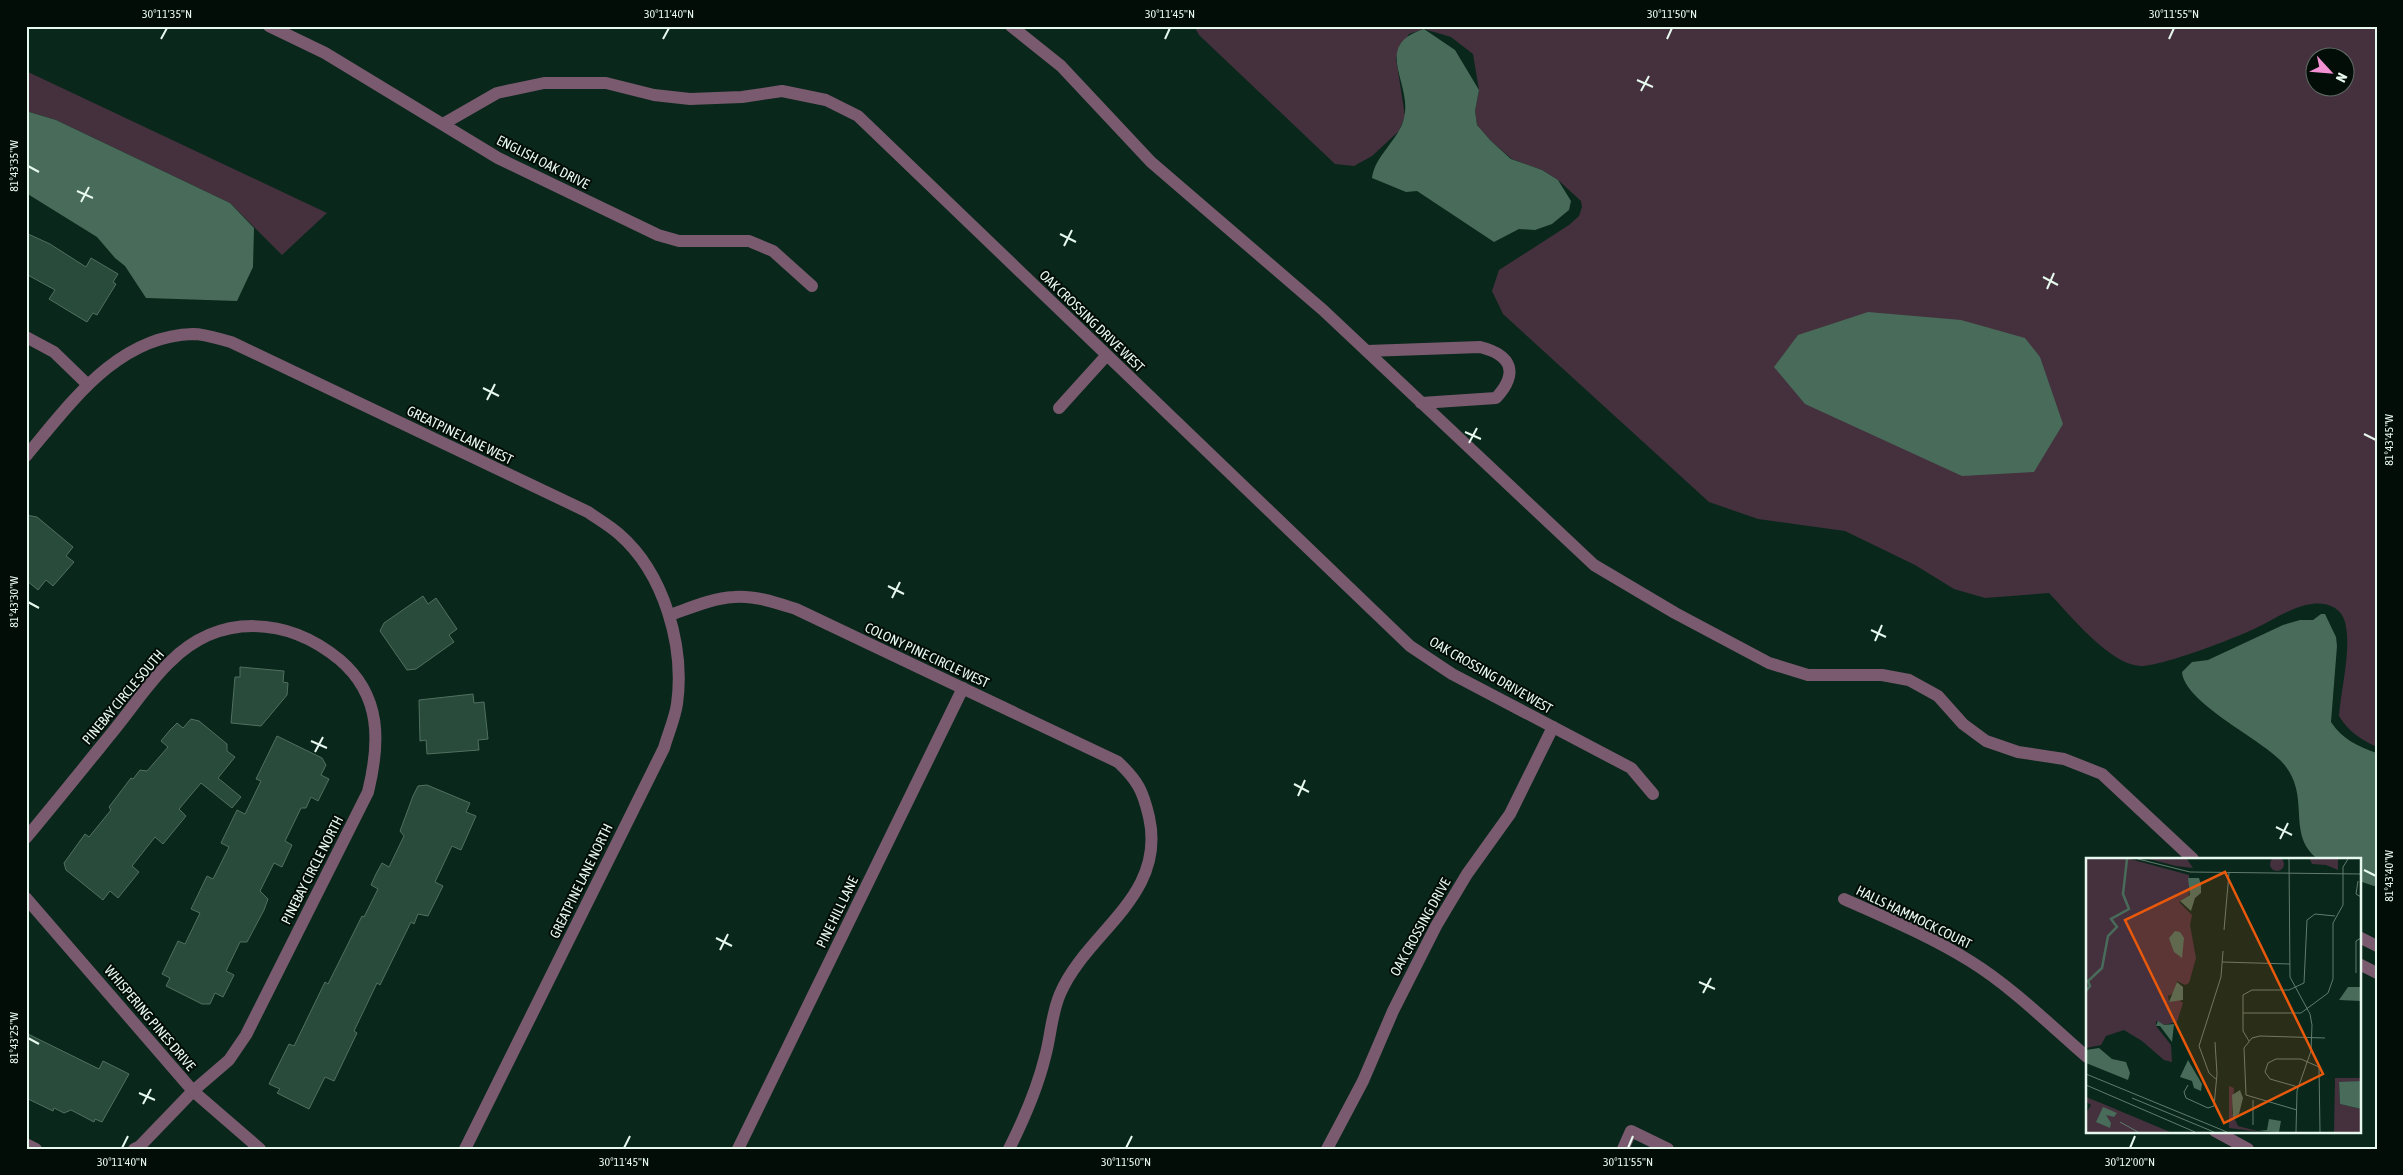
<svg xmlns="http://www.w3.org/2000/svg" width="2403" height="1175" viewBox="0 0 2403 1175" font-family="'Asap Condensed',sans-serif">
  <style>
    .green { fill: #44313d; fill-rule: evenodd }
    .water { fill: #486b5a }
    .building { fill: #294b3b; stroke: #517060 }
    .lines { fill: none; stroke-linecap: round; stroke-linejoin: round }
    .minor { stroke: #795a6e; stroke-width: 12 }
    .ticks { fill: none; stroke: #e7f8ee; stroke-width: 2 }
    .labels { text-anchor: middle; stroke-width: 4; stroke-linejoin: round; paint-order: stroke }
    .street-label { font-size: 14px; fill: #e7f8ee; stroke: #030d08 }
    .inset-river { fill: none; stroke: #486b5a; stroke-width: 2.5 }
    .inset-road { fill: none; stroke: #627b6f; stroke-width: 1 }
    .view { fill: #e8590c; fill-opacity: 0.15; stroke: #e8590c; stroke-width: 2.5 }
    .inset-edge { fill: none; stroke: #e7f8ee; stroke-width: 2.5 }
    .neatline { fill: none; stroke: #e7f8ee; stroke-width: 2 }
    .ticks-label { font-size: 12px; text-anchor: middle; fill: #e7f8ee }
  </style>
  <rect width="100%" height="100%" fill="#09271a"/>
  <g class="green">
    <path d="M1194 26H2377V747C2361 740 2348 731 2339 716 2341 688 2352 649 2345 622 2341 607 2326 602 2312 604 2293 606 2273 620 2256 628 2236 638 2160 667 2140 666 2109 664 2070 615 2049 593L1985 598 1954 589 1915 565 1845 531 1758 519 1709 502 1503 314 1492 291 1499 270 1569 225 1579 216 1582 207 1581 201 1558 180 1542 170 1512 159 1491 141 1477 125 1475 111 1479 90 1473 54 1451 37 1424 29 1409 34 1396 58 1405 116 1399 131 1372 156 1354 166 1335 164 1199 35ZM2316 58H2346V88H2316Z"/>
    <polygon points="26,71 327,213 282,255 230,203 56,120 26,111"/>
  </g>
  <g class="water">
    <path d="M1424 29 1455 50 1479 90 1475 111 1477 125 1491 141 1511 159 1542 170 1558 180 1571 201 1569 210 1552 224 1535 230 1519 229 1494 242 1417 191 1406 192 1372 178C1375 155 1399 140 1404 118 1413 83 1371 46 1424 29Z"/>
    <polygon points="26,111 56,120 230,203 254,228 253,267 237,301 146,298 125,266 115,258 97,237 26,193"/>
    <polygon points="1868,312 1961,320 2025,338 2040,357 2063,424 2034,472 1962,476 1805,404 1774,367 1798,335"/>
    <path d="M2321 614H2325L2336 637 2337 646 2331 722C2342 739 2359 747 2377 753V887L2359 881V859H2318C2284 833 2314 794 2280 760 2260 739 2184 702 2182 672L2192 662 2208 660 2283 625 2300 620H2313Z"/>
  </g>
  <g class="building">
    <polygon points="26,233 50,244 86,267 91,258 118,274 113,282 116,284 97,315 93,313 87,322 72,313 49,299 55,290 26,274"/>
    <polygon points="26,515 37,517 73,547 66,556 74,562 53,586 46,580 38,590 26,580"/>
    <polygon points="423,596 428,604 436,598 457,629 449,635 454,642 416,669 407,670 380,631 384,623"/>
    <polygon points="240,667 284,671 283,682 288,683 287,695 261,726 231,723 235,677 240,677"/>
    <polygon points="473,694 474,703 484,702 488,739 478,740 479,750 427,754 426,740 420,741 419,700"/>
    <polygon points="191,719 199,721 227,744 227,751 235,757 218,778 241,797 232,808 201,783 179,809 186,816 177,827 163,844 155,837 132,866 139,872 118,898 110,891 103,900 66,870 64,863 85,834 89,837 111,810 109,807 131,778 133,779 140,770 147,771 168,747 161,741 170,730 177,723 183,728"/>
    <polygon points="277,736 322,758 326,765 321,775 329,779 318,801 311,797 306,808 301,808 285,841 292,845 282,867 274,863 260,891 268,899 264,910 247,942 240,942 226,971 234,975 223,997 215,993 210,1004 202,1004 166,986 170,978 162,974 178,941 185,944 200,913 191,909 207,876 213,879 229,847 221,843 237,810 245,814 261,781 256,779"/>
    <polygon points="427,785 470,803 466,812 476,816 461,850 452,846 435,882 443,886 428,916 418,914 414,924 411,922 380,985 377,983 354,1031 357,1033 334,1081 325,1077 309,1109 277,1093 280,1089 269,1084 289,1044 294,1046 325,982 328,984 362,916 364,917 378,889 371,885 376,874 382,863 389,867 404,836 400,831 413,796 418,786"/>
    <polygon points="26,1033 99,1069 103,1061 129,1074 102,1122 95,1119 94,1122 71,1110 64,1113 54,1108 53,1111 26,1098"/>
  </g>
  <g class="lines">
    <g class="minor">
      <polyline points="269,26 325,53 498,158 658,235 679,241 749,241 773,251 812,286"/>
      <polyline points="1011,26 1061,66 1151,162 1323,310 1594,565 1675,613 1769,663 1808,675 1882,675 1909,680 1938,696 1963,724 1986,741 2018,752 2064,759 2102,774 2193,859"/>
      <polyline points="443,124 497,93 544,83 606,83 654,95 690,99 742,97 782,91 826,100 858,116 1410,646 1452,674 1631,768 1653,794"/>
      <polyline points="26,337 54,352 87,384"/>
      <path d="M1367 351 1480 347C1512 355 1519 373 1496 398L1421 403"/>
      <polyline points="1059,408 1106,356"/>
      <path d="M26 456C71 403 117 336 193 334 205 334 219 339 231 342L588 512C598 519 610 526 619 534 664 573 685 646 677 704 675 718 668 734 664 748L465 1149"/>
      <path d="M670 615C690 608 713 598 734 597 754 595 777 603 796 609L1118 762C1138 781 1143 791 1149 817 1167 897 1086 932 1060 994 1051 1015 1051 1036 1045 1057 1037 1090 1024 1119 1009 1149"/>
      <path d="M26 838C56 802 85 766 115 729 133 707 149 682 170 662 220 612 288 617 340 660 382 696 380 743 368 792L246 1035 229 1060 193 1091 140 1146 134 1149"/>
      <polyline points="26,898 193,1091 260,1149"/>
      <path d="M1844 899C1886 918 1930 936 1970 961 2012 987 2049 1024 2087 1057"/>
      <polyline points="2359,937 2377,946"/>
      <polyline points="2359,964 2377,973"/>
      <polyline points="2215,1131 2248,1149"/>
      <polyline points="26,1144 36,1149"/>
      <polyline points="738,1149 963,688"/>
      <polyline points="1327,1149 1363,1081 1393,1011 1436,926 1467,874 1510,814 1553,727"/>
      <polyline points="1623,1149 1631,1131 1668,1149"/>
    </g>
  </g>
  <path class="ticks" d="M161 39 167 28M663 39 669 28M1165 39 1170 28M1667 39 1672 28M2169 39 2174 28M1637 80 1653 87M1641 91 1649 76M28 166 39 172M77 191 93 198M81 202 89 187M1060 234 1076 242M1064 246 1072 230M2043 277 2058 285M2047 289 2054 273M483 388 499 396M487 400 495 384M1465 432 1481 439M2364 434 2376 440M1469 443 1477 428M888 586 904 594M892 598 900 582M28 602 39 608M1871 630 1886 637M1875 641 1882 625M311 741 327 748M315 752 323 737M1294 784 1309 792M1298 796 1305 780M2276 827 2292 835M2280 839 2288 823M2364 870 2376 876M716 938 732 946M720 950 728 934M1699 982 1715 989M1703 993 1711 978M28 1038 39 1044M139 1093 155 1100M143 1104 151 1089M122 1148 128 1136M624 1148 630 1136M1126 1148 1132 1136M1628 1148 1633 1136M2130 1148 2135 1136"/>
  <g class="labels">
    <g class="street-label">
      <text transform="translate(543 162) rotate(27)" y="5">ENGLISH OAK DRIVE</text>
      <text transform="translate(1092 321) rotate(44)" y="5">OAK CROSSING DRIVE WEST</text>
      <text transform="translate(460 435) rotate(26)" y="5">GREATPINE LANE WEST</text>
      <text transform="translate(927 655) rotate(25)" y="5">COLONY PINE CIRCLE WEST</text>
      <text transform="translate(1491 675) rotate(30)" y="5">OAK CROSSING DRIVE WEST</text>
      <text transform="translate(123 697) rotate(-50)" y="5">PINEBAY CIRCLE SOUTH</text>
      <text transform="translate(312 870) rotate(-63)" y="5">PINEBAY CIRCLE NORTH</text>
      <text transform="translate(581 881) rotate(-64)" y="5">GREATPINE LANE NORTH</text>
      <text transform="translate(837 912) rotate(-64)" y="5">PINE HILL LANE</text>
      <text transform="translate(1914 917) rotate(26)" y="5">HALLS HAMMOCK COURT</text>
      <text transform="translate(1420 927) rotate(-61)" y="5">OAK CROSSING DRIVE</text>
      <text transform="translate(150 1018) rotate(50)" y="5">WHISPERING PINES DRIVE</text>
    </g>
  </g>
  <g transform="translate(2086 858)">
    <rect width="275" height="275" fill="#09271a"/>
    <path d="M184 6a7 7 0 1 1 14 0a7 7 0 1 1-14 0ZM0 1H44L103 17V37L93 44 106 57 104 67 110 100 103 125 99 127 91 123 88 135 82 138 83 144 92 141 97 145 91 164 78 167 70 163V168L85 187 86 204 78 202 56 183 38 172 20 178 15 187 0 190ZM63 1H101L107 10 90 8ZM224 1H252V12L240 7 226 6ZM249 220H275V223L253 225 254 246 275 251V274H248ZM143 228 148 230 146 255 152 268 175 274 143 270ZM0 239 15 245 84 274H0V255L5 247 0 244Z" fill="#44313d"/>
    <path d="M102 20H113L115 26V35L109 40 105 53 94 43 104 37ZM89 73 94 74 98 80 96 100 88 94 85 86 83 80ZM91 124 97 129V142L83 144ZM262 129H274L275 143 253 142ZM72 163 78 167 88 166 86 184 74 168H70ZM13 190 26 201 40 204 44 215 42 222 0 205V192ZM102 202 116 226 115 233 108 230 106 223 94 219ZM275 223V251L254 246 253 224ZM154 232 157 240 153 256 147 260 146 237ZM17 249 31 255 28 259 20 257 25 265 24 270 10 264ZM183 261 195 263 193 274 172 273 181 272Z" fill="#486b5a"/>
    <path class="inset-river" d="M0 133 4 128 2 123 16 110 22 78 31 69 25 61 43 51 37 36 41 1"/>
    <path class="inset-road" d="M52 1 104 14 275 16M203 1 204 119 224 156 226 167 225 193 211 233 210 274M272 23 270 36 275 39M138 72 143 15M136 104 204 106M270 115V83L275 80M157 155H215L242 135 247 121V65L257 47V9L262 1M163 183 157 173V137L166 132H203L218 125 221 62 229 56 249 58M0 216 141 274M131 222 123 215 113 188 135 119 137 93M0 227 109 274M102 227 98 234 100 240 122 250 128 248 131 216 129 184M212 229 184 221 179 214 182 205 190 201H215L233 209 234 274M46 240 128 274M167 242V267M211 252 160 237 158 190 166 180 174 178 239 180M34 264 52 274"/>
    <path class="view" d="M139 14 237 216 138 265 39 62Z"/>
    <rect width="275" height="275" class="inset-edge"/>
  </g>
  <rect width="2403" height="1175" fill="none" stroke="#030d08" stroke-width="55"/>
  <g transform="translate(2330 72) rotate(116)"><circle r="24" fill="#030d08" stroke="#5e6b64"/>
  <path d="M0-4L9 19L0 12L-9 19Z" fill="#f491d4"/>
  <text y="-8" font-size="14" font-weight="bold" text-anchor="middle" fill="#e7f8ee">N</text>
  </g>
  <rect x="28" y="28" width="2348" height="1120" class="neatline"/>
  <g class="ticks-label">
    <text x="167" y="18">30°11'35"N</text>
    <text x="669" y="18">30°11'40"N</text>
    <text x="1170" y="18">30°11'45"N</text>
    <text x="1672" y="18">30°11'50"N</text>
    <text x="2174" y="18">30°11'55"N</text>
    <text transform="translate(14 166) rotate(-90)" y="4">81°43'35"W</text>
    <text transform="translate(2389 440) rotate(-90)" y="4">81°43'45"W</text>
    <text transform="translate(14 602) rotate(-90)" y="4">81°43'30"W</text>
    <text transform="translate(2389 876) rotate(-90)" y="4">81°43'40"W</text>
    <text transform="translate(14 1038) rotate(-90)" y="4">81°43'25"W</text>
    <text x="122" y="1166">30°11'40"N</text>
    <text x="624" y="1166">30°11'45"N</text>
    <text x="1126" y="1166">30°11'50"N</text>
    <text x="1628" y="1166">30°11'55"N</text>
    <text x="2130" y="1166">30°12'00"N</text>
  </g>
</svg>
